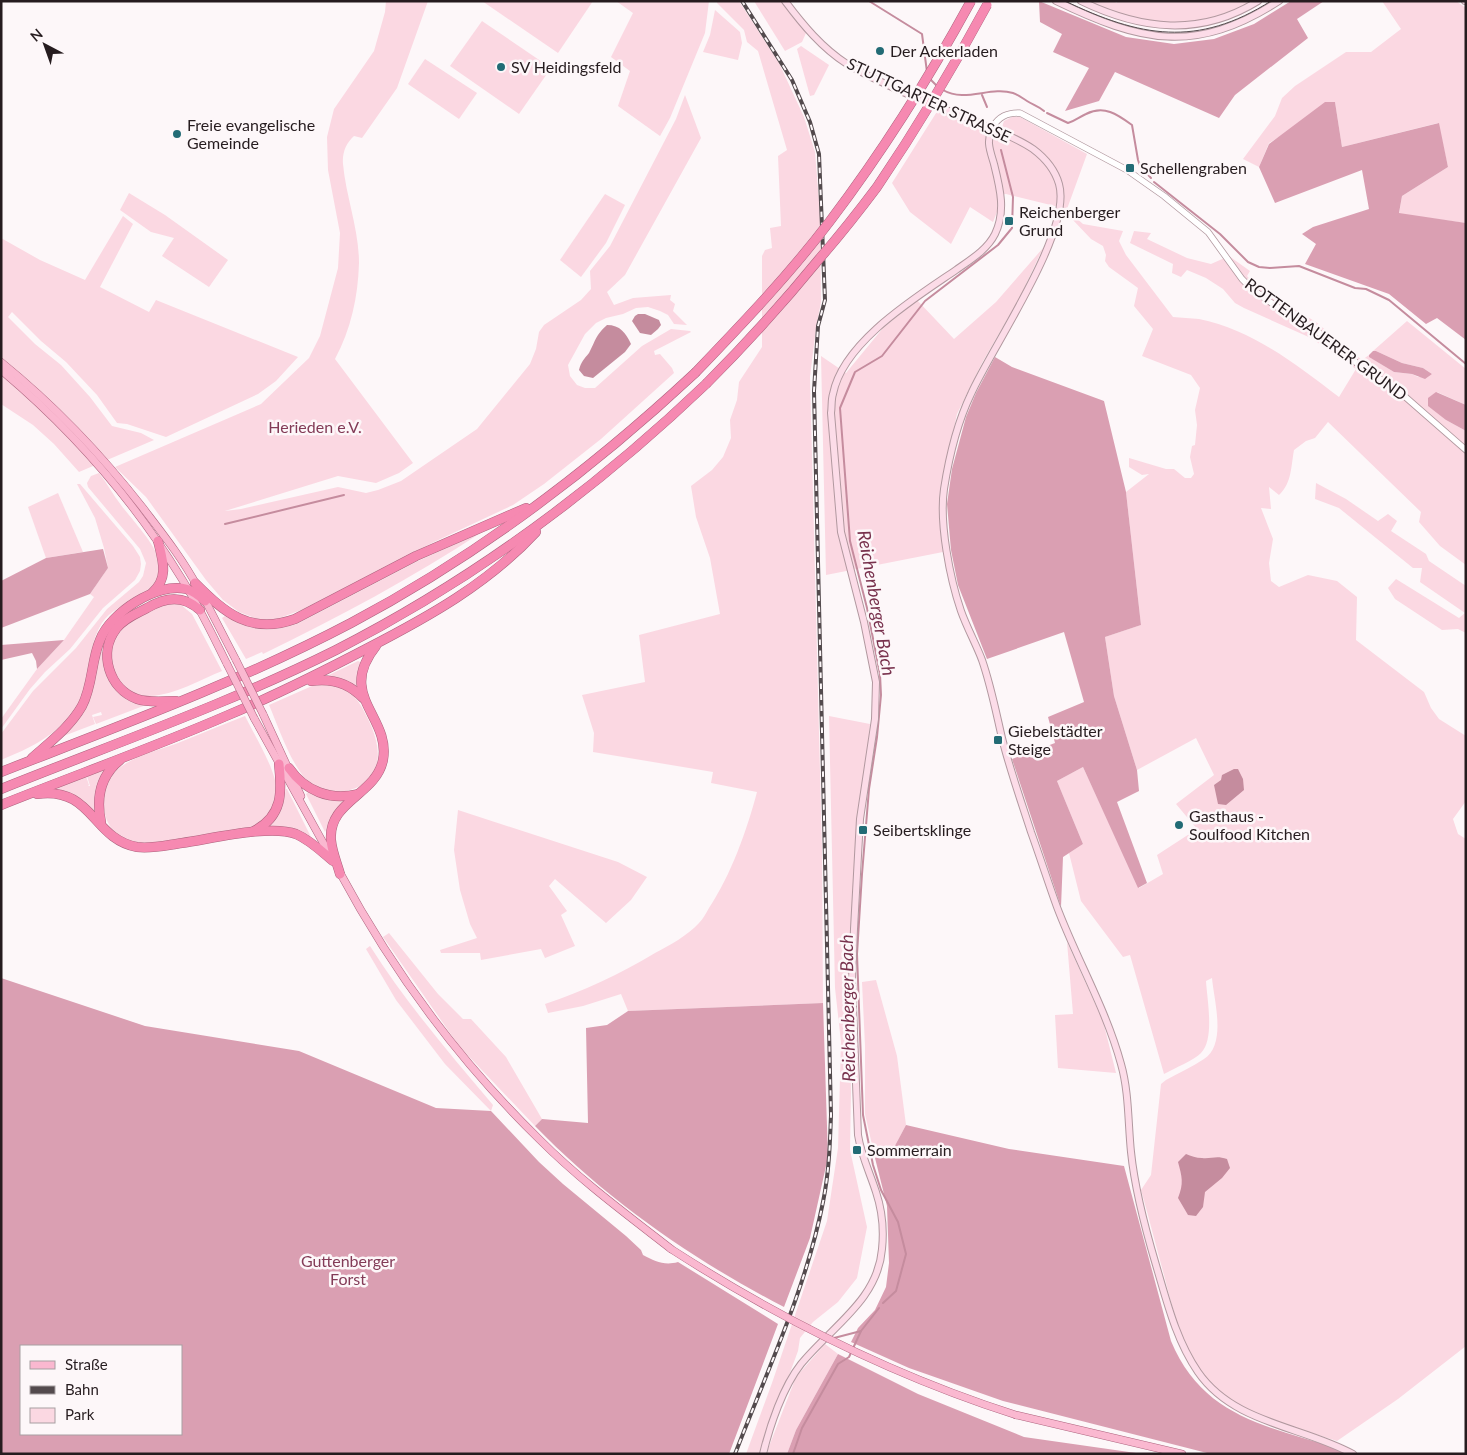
<svg xmlns="http://www.w3.org/2000/svg" width="1467" height="1455" viewBox="0 0 1467 1455" font-family="Lato,sans-serif">
  <style>
    .green { fill: #fbd8e2 }
    .forest { fill: #da9fb2; fill-rule: evenodd }
    .water { fill: #c58c9e }
    .lines { fill: none; stroke-linecap: round; stroke-linejoin: round }
    .stream { stroke: #c58c9e; stroke-width: 2 }
    .tertiary-casing { stroke: #b1989f; stroke-width: 7 }
    .secondary-casing { stroke: #b1989f; stroke-width: 8 }
    .primary-casing { stroke: #ad637e; stroke-width: 8 }
    .motorway-casing { stroke: #ad637e; stroke-width: 10 }
    .tertiary { stroke: #fff; stroke-width: 5.5 }
    .secondary { stroke: #fcdce8; stroke-width: 6 }
    .primary { stroke: #fab8d0; stroke-width: 7 }
    .motorway { stroke: #f689b1; stroke-width: 9 }
    .tram { stroke: #534a4d; stroke-width: 1 }
    .rail-casing { stroke: #534a4d; stroke-width: 4 }
    .rail { stroke: #fdf7f9; stroke-width: 2; stroke-dasharray: 5.5; stroke-linecap: butt }
    .primary-bridge-casing { stroke: #ad637e; stroke-width: 8; stroke-linecap: butt }
    .motorway-bridge-casing { stroke: #ad637e; stroke-width: 10; stroke-linecap: butt }
    .primary-bridge { stroke: #fab8d0; stroke-width: 7 }
    .motorway-bridge { stroke: #f689b1; stroke-width: 9 }
    .poi-dot { fill: #226b75; stroke: #fdf7f9; stroke-width: 2 }
    .labels { text-anchor: middle; stroke-width: 5; stroke-linejoin: round; paint-order: stroke }
    .poi-label { font-size: 16px; fill: #261c1f; stroke: #fdf7f9; text-anchor: start }
    .street-label { font-size: 16px; fill: #261c1f; stroke: #fdf7f9 }
    .park-label { font-size: 16px; fill: #833b57; stroke: #fdf7f9 }
    .water-label { font-size: 18px; font-style: italic; fill: #78314d; stroke: #fdf7f9 }
  </style>
  <rect width="100%" height="100%" fill="#fdf7f9"/>
  <g class="green">
    <path d="M386 1H428L397 88 362 138 354 136C346 143 342 153 343 164 346 197 359 229 359 263 358 297 351 329 335 359L413 463 399 473 376 483 338 476 225 511 241 509 338 487 366 493 378 490 401 481 477 429 530 364 536 349 539 332 544 325 581 300 591 289 590 271 610 246 676 119 685 95 701 138 625 275 607 292 614 305 633 298 671 295 670 300 675 304 673 311 687 325 674 324 668 315 660 311 648 307 636 308 623 314 606 318 596 323 585 334 568 365 570 376 577 385 585 388H595L642 346 671 329 690 331 691 332 654 351 655 355 660 354 672 368 674 373 601 439 544 484 513 505 432 543 304 609 277 619H257L239 612 223 600 206 580 146 497 115 467 261 404 309 358 320 336 338 268 340 233 328 170 327 137 334 109 374 51 385 12Z"/>
    <polygon points="482,1 593,1 558,53"/>
    <polygon points="616,1 709,1 705,33 670,118 660,136 618,106 630,71 611,57 633,13"/>
    <path d="M717 1H739L779 63 804 117 815 152 820 214 821 302 816 328 810 377 822 851 823 1003 628 1011 621 994 583 1006 548 1013 545 1004C584 991 620 974 655 953 670 945 687 936 699 923 703 919 706 913 709 908 731 875 747 830 757 792L711 783 713 772 593 752 594 733 582 695 645 682 639 635 720 614 710 558 696 517 691 486 712 470 723 457 731 438 730 420 737 400 739 382 762 347V256L765 250 772 248 770 228 781 226 778 156 787 150 758 51 747 42 744 30 717 3Z"/>
    <polygon points="754,1 781,1 806,33 802,42 785,51"/>
    <path d="M1088 1H1113L1117 3V1H1253C1194 31 1148 28 1088 1Z"/>
    <polygon points="1382,1 1456,1 1466,8 1466,223 1399,214 1402,196 1448,167 1438,123 1342,147 1335,102 1269,143 1259,167 1243,159 1275,116 1282,98 1295,86 1346,52 1371,52 1401,29"/>
    <polygon points="715,10 740,32 742,43 738,60 703,52 710,35"/>
    <polygon points="482,21 551,68 519,114 450,66"/>
    <polygon points="801,46 829,65 814,95 810,96 797,49"/>
    <polygon points="425,59 477,93 459,119 408,84"/>
    <polygon points="938,110 998,139 1004,121 1012,117 1020,117 1087,154 1067,209 1006,194 997,195 997,212 993,222 970,207 951,244 910,212 892,183"/>
    <polygon points="129,193 165,215 228,260 209,287 162,256 174,238 151,232 120,210"/>
    <polygon points="605,194 625,205 606,243 581,277 560,260"/>
    <polygon points="123,216 133,224 100,287 149,312 156,300 298,357 276,381 258,394 166,437 127,424 117,423 97,395 66,362 41,341 12,312 8,317 35,344 61,365 90,397 112,426 141,433 154,440 79,472 54,444 33,425 1,404 1,238 40,260 85,280"/>
    <path d="M1075 217 1083 224 1123 231 1119 241 1126 255 1173 317C1181 318 1191 318 1199 319 1253 330 1297 365 1339 397L1356 369 1311 338 1244 308 1235 303 1223 289 1206 278 1187 270 1181 277 1172 273 1173 264 1130 243 1134 231 1151 233 1147 239 1187 258 1211 264 1229 256 1250 271 1247 276 1259 288 1316 322 1362 360 1369 355 1371 358 1394 372 1412 374 1418 377 1432 374 1423 368 1402 363 1376 351H1373L1407 321 1466 369V405L1437 392 1446 420 1466 431V565L1440 546 1419 522 1421 512 1328 422 1315 438 1306 441 1294 450C1291 466 1292 483 1279 495L1269 487 1271 509 1261 508 1273 539 1269 563 1271 581 1279 587 1308 575 1337 581 1357 597 1356 640 1424 692 1431 708 1439 719 1466 736V801L1453 819 1458 834 1466 839V1346L1398 1399 1337 1441C1304 1430 1263 1421 1234 1402 1189 1373 1176 1323 1164 1275 1156 1246 1149 1218 1141 1190L1151 1175 1161 1084 1166 1080C1178 1073 1192 1067 1204 1059 1227 1044 1214 1001 1212 978L1206 981C1207 999 1215 1039 1201 1053 1194 1060 1175 1068 1164 1074L1130 955 1123 957 1081 901 1069 853 1083 844 1057 781 1083 767 1139 888 1163 874 1157 855 1197 829 1176 804 1214 775 1196 738 1137 770 1114 696 1105 637 1141 625 1126 492 1149 474 1142 475 1129 467V458L1166 469H1174L1185 478H1191L1194 474 1190 457 1192 446 1195 445 1197 425 1195 410 1200 388 1191 375 1142 356 1153 329 1134 306 1138 288 1109 267 1105 261 1106 255 1103 246 1091 239 1072 219Z"/>
    <polygon points="1043,248 1019,299 982,363 957,414 940,493 939,513 943,552 826,575 821,356 846,373 883,328 917,300 954,339 996,302"/>
    <path d="M99 473C107 483 113 495 121 505 132 520 161 549 160 568 157 599 117 600 102 623 91 640 90 662 86 681 78 725 38 745 1 760V734L33 691 76 648 107 609 139 582 143 576 146 563 140 549 88 487 87 483 91 476Z"/>
    <polygon points="1316,483 1346,499 1378,521 1388,514 1397,521 1391,531 1426,554 1429,561 1466,586 1466,633 1458,629 1442,630 1395,599 1388,588 1396,579 1459,618 1465,613 1420,582 1422,568 1413,568 1339,508 1315,499"/>
    <polygon points="77,484 80,484 133,546 140,557 141,564 140,571 135,580 103,608 70,649 45,672 30,689 1,729 1,719 37,669 64,640 94,597 90,594 108,568 104,548 95,518"/>
    <polygon points="58,493 83,552 46,558 28,507"/>
    <path d="M482 532C412 578 339 617 263 654L262 652 246 659 222 618 225 616C251 631 268 633 297 624L418 561Z"/>
    <path d="M166 603 180 604 192 614 222 671C200 680 175 695 150 696 118 698 101 658 118 633 128 619 151 609 166 603Z"/>
    <polygon points="101,652 104,652 108,677 146,705 96,724 93,717 102,715 101,712 92,715 95,724 61,737 85,709 96,677"/>
    <polygon points="358,661 362,663 358,684 355,687 340,679 329,675"/>
    <path d="M323 684C333 684 340 686 348 691 358 698 363 709 368 719 385 753 383 788 338 792 327 793 311 786 304 777 288 757 279 728 269 705L312 686Z"/>
    <path d="M245 716C254 735 282 778 276 799 274 809 265 821 256 825 239 834 218 834 200 836 163 842 106 858 103 801 102 786 112 772 125 764 141 754 161 749 178 743 200 734 222 725 245 716Z"/>
    <polygon points="829,716 870,724 849,985 851,1092 850,1150 867,1227 857,1278 838,1302 813,1322 800,1338 798,1351 760,1454 746,1454 772,1383 827,1221 838,1148 841,1042 835,988"/>
    <polygon points="106,769 95,812 65,792 53,789 86,776 89,785 88,786 90,786 87,776"/>
    <polygon points="286,789 287,789 311,837 263,829 282,806"/>
    <polygon points="309,792 325,799 343,799 345,801 333,814 325,832 306,794"/>
    <polygon points="458,810 618,862 647,877 631,900 606,923 555,879 549,886 567,911 561,915 575,946 545,958 541,949 481,960 480,953 441,953 440,950 477,938 470,924 460,890 454,850"/>
    <polygon points="389,933 438,994 463,1019 471,1019 506,1057 542,1119 535,1126 459,1046 383,937"/>
    <polygon points="1067,942 1103,1021 1116,1073 1058,1068 1055,1015 1073,1014"/>
    <path d="M370 946C406 1003 450 1054 493 1105L491 1111 445 1064 396 1000 366 949Z"/>
    <polygon points="876,980 897,1056 906,1125 890,1155 875,1158 865,1114 865,1046 862,982"/>
    <polygon points="825,1344 838,1354 796,1430 787,1454 768,1454 768,1449 796,1377"/>
  </g>
  <g class="forest">
    <polygon points="1039,1 1126,37 1174,44 1214,39 1254,24 1291,1 1324,1 1297,19 1308,38 1235,95 1219,118 1115,72 1099,101 1065,111 1089,68 1053,52 1062,34 1040,22"/>
    <polygon points="1325,102 1335,102 1342,147 1439,123 1448,167 1402,196 1399,213 1466,223 1466,340 1437,318 1426,324 1389,294 1305,264 1316,244 1302,234 1313,227 1369,209 1362,170 1275,203 1259,167 1269,144"/>
    <polygon points="1373,351 1376,351 1402,363 1423,368 1432,374 1425,379 1412,374 1394,372 1369,357 1369,355"/>
    <polygon points="995,357 1012,367 1104,401 1126,492 1141,625 1105,637 1114,696 1137,770 1139,791 1117,802 1147,883 1138,888 1083,767 1057,781 1083,844 1063,857 1061,907 1012,759 1055,743 1048,717 1084,702 1064,632 987,659 958,585 951,550 947,504 952,469 966,417 976,393"/>
    <polygon points="1436,392 1466,405 1466,431 1446,420 1428,406 1428,398"/>
    <polygon points="103,549 108,568 90,594 1,628 1,581 46,558"/>
    <polygon points="64,640 37,669 36,661 32,653 1,660 1,645"/>
    <path d="M1 978 145 1026 299 1051 436 1108 491 1111 539 1162 563 1184 626 1236 641 1250 643 1255C655 1261 664 1266 678 1262L778 1324 729 1454H1ZM21 1346H181V1434H21Z"/>
    <path d="M823 1003 828 1157 810 1238 784 1307C693 1260 607 1200 535 1126L542 1119 588 1123 586 1028 607 1025 628 1011Z"/>
    <path d="M906 1125 1009 1149 1124 1166 1171 1341C1202 1416 1266 1426 1336 1448L1346 1454H1211L1003 1401 909 1368 851 1342 858 1328 875 1310 886 1287 889 1263 887 1206 875 1158 890 1155Z"/>
    <polygon points="838,1354 918,1394 1024,1437 1143,1454 787,1454 796,1430"/>
  </g>
  <g class="water">
    <polygon points="638,314 645,314 659,320 661,325 658,329 651,335 640,333 632,321 635,316"/>
    <path d="M607 325C620 325 626 333 631 344L625 352 593 378 584 376 579 370C581 362 584 359 589 353 596 340 595 336 607 325Z"/>
    <polygon points="1234,769 1238,769 1243,779 1244,790 1226,805 1218,804 1214,785 1221,780 1222,775"/>
    <path d="M1186 1154C1191 1156 1196 1158 1202 1158 1212 1159 1216 1155 1227 1159L1230 1168 1222 1178 1205 1192 1203 1207 1196 1216 1188 1215 1178 1198C1184 1183 1182 1177 1178 1162Z"/>
  </g>
  <g class="lines">
    <g class="stream">
      <polyline points="869,1 922,34 927,72"/>
      <polyline points="930,79 937,86"/>
      <path d="M943 90C965 103 990 86 1013 93 1019 95 1022 98 1027 101 1033 105 1038 106 1044 111"/>
      <polyline points="982,95 987,107"/>
      <path d="M1047 113 1068 123C1075 121 1079 117 1086 114 1104 105 1117 114 1132 125L1138 160 1140 166 1151 178"/>
      <polyline points="1154,182 1220,234 1248,262 1259,267 1270,268 1299,266 1355,288 1366,289 1389,300 1466,364"/>
      <polyline points="225,524 344,495"/>
      <polyline points="883,1303 896,1291 906,1254 898,1222 881,1190 873,1165 863,1115 857,954 862,874 869,789 877,737 881,695 880,674 867,608 850,541 840,408 855,372 882,356 925,301 998,245 1012,228 1013,197 1001,150"/>
      <polyline points="834,1338 861,1331"/>
      <polyline points="793,1454 802,1428 838,1364 849,1357 861,1331 879,1308"/>
    </g>
    <g class="tertiary-casing">
      <path id="tertiary" d="M992 128C999 116 1007 113 1020 113L1127 170 1164 196 1208 232 1242 279 1252 289 1277 307 1327 338 1359 365 1402 394 1466 450"/>
    </g>
    <g class="secondary-casing">
      <g id="secondary">
        <path d="M785 1C803 25 822 48 847 64 885 86 928 103 969 119 990 128 1014 136 1033 149 1045 158 1055 170 1059 184 1073 232 991 348 971 394 957 423 949 457 944 489 939 523 950 579 961 611 967 628 976 644 982 660 991 686 996 712 1002 738 1010 770 1021 801 1031 832 1040 857 1048 882 1057 907 1077 960 1106 1009 1121 1064 1129 1092 1128 1123 1131 1152 1135 1191 1145 1228 1156 1265 1167 1302 1176 1340 1198 1372 1234 1424 1302 1426 1353 1454"/>
        <path d="M1056 1C1141 42 1195 55 1279 1"/>
        <path d="M1081 1C1141 30 1200 37 1258 1"/>
        <polyline points="1465,1 1466,1"/>
        <path d="M763 1454C770 1425 783 1387 801 1364 831 1327 878 1300 882 1249 884 1230 882 1210 876 1192 870 1173 861 1155 858 1135L852 980 854 929 860 819 875 719 876 682 864 622 841 532 831 413C832 407 831 400 833 394 843 342 915 298 956 270 970 260 987 250 995 234 1006 211 1000 188 994 164 990 150 986 142 992 128"/>
      </g>
    </g>
    <g class="primary-casing">
      <g id="primary">
        <path d="M1 362C54 405 101 454 143 508 162 533 182 558 197 586"/>
        <path d="M1 370C71 429 132 498 180 576 198 604 212 634 227 664"/>
        <polyline points="204,598 236,660"/>
        <polyline points="263,714 301,796"/>
        <polyline points="254,718 331,857"/>
        <path d="M339 871C392 970 459 1061 540 1140 580 1180 626 1214 671 1249"/>
        <polyline points="1016,1415 1182,1454"/>
      </g>
    </g>
    <g class="motorway-casing">
      <g id="motorway">
        <path d="M195 583C225 613 250 635 295 619L416 556 526 508"/>
        <path d="M152 593C169 578 163 561 158 541"/>
        <path d="M311 681C331 678 348 682 363 698"/>
        <path d="M176 701C163 701 149 703 137 699 109 689 98 653 116 629 123 619 136 614 147 608 166 597 183 595 200 610"/>
        <path d="M32 758C50 742 70 727 82 706 93 685 91 661 100 640 110 613 157 582 186 589 193 591 200 596 205 601"/>
        <path d="M289 768C305 791 330 801 358 794"/>
        <path d="M1 772C119 726 239 682 351 623 477 556 591 470 695 373"/>
        <path d="M1 789C113 744 228 704 336 650 473 580 595 490 706 384"/>
        <path d="M37 794C93 786 92 839 137 847 152 849 167 845 182 843 211 839 270 824 296 834 310 840 321 851 333 861"/>
        <path d="M1 805C76 775 152 748 226 716 274 696 320 673 366 649 428 617 488 584 536 532"/>
        <path d="M101 822C96 798 100 776 120 760"/>
        <path d="M254 831C283 816 282 792 279 764"/>
        <path d="M340 874C337 863 332 852 331 840 328 801 376 795 383 760 391 716 336 696 376 646"/>
      </g>
    </g>
    <use href="#tertiary" class="tertiary"/>
    <use href="#secondary" class="secondary"/>
    <use href="#primary" class="primary"/>
    <use href="#motorway" class="motorway"/>
    <path class="tram" d="M1065 1C1140 37 1197 48 1271 1"/>
    <g class="rail-casing">
      <path id="rail" d="M735 1454C767 1371 806 1289 823 1202 829 1173 830 1144 831 1115L814 391 818 326 825 300 819 154 810 122 792 80 742 1"/>
    </g>
    <use href="#rail" class="rail"/>
    <g class="primary-bridge-casing">
      <g id="primary-bridge">
        <polyline points="236,660 263,714"/>
        <polyline points="227,664 254,718"/>
        <path d="M671 1249C778 1318 894 1376 1016 1415"/>
      </g>
    </g>
    <g class="motorway-bridge-casing">
      <g id="motorway-bridge">
        <path d="M695 373C742 324 789 275 830 221 883 151 929 78 971 1"/>
        <path d="M706 384C746 344 784 302 820 258 840 235 859 211 877 187 917 128 953 68 987 5"/>
      </g>
    </g>
    <use href="#primary-bridge" class="primary-bridge"/>
    <use href="#motorway-bridge" class="motorway-bridge"/>
  </g>
  <g class="poi-dot">
    <circle cx="880" cy="51" r="5"/>
    <circle cx="501" cy="67" r="5"/>
    <circle cx="177" cy="134" r="5"/>
    <rect x="1125" y="163" width="10" height="10" rx="2.5"/>
    <rect x="1004" y="216" width="10" height="10" rx="2.5"/>
    <rect x="993" y="735" width="10" height="10" rx="2.5"/>
    <circle cx="1179" cy="825" r="5"/>
    <rect x="858" y="825" width="10" height="10" rx="2.5"/>
    <rect x="852" y="1145" width="10" height="10" rx="2.5"/>
  </g>
  <g class="labels">
    <g class="poi-label">
      <text x="890" y="57">Der Ackerladen</text>
      <text x="511" y="73">SV Heidingsfeld</text>
      <text x="187" y="131">Freie evangelische<tspan x="187" dy="18">Gemeinde</tspan></text>
      <text x="1140" y="174">Schellengraben</text>
      <text x="1019" y="218">Reichenberger<tspan x="1019" dy="18">Grund</tspan></text>
      <text x="1008" y="737">Giebelstädter<tspan x="1008" dy="18">Steige</tspan></text>
      <text x="1189" y="822">Gasthaus -<tspan x="1189" dy="18">Soulfood Kitchen</tspan></text>
      <text x="873" y="836">Seibertsklinge</text>
      <text x="867" y="1156">Sommerrain</text>
    </g>
    <g class="street-label">
      <text transform="translate(929 100) rotate(25)" y="6">STUTTGARTER STRASSE</text>
      <text transform="translate(1326 339) rotate(36)" y="6">ROTTENBAUERER GRUND</text>
    </g>
    <g class="park-label">
      <text x="315" y="433">Herieden e.V.</text>
      <text x="348" y="1267">Guttenberger<tspan x="348" dy="18">Forst</tspan></text>
    </g>
    <g class="water-label">
      <text transform="translate(876 603) rotate(80)" y="6">Reichenberger Bach</text>
      <text transform="translate(848 1008) rotate(-91)" y="6">Reichenberger Bach</text>
    </g>
  </g>
  <rect width="1467" height="1455" fill="none" stroke="#261c1f" stroke-width="5"/>
  <rect x="20" y="1345" width="162" height="90" fill="#fdf7f9" stroke="#a79fa2"/>
  <rect x="30" y="1361" width="25" height="8" fill="#fab8d0" stroke="#a79fa2"/>
  <text x="65" y="1370" font-size="15" fill="#261c1f">Straße</text>
  <rect x="30" y="1386" width="25" height="8" fill="#534a4d" stroke="#a79fa2"/>
  <text x="65" y="1395" font-size="15" fill="#261c1f">Bahn</text>
  <rect x="30" y="1408" width="25" height="15" fill="#fbd8e2" stroke="#a79fa2"/>
  <text x="65" y="1420" font-size="15" fill="#261c1f">Park</text>
  <g transform="translate(45 45) rotate(319)" stroke="#fdf7f9" stroke-width="4" paint-order="stroke">
  <path d="M0-4L9 19L0 12L-9 19Z" fill="#261c1f"/>
  <text y="-8" font-size="14" font-weight="bold" text-anchor="middle" fill="#261c1f">N</text>
  </g>
</svg>
